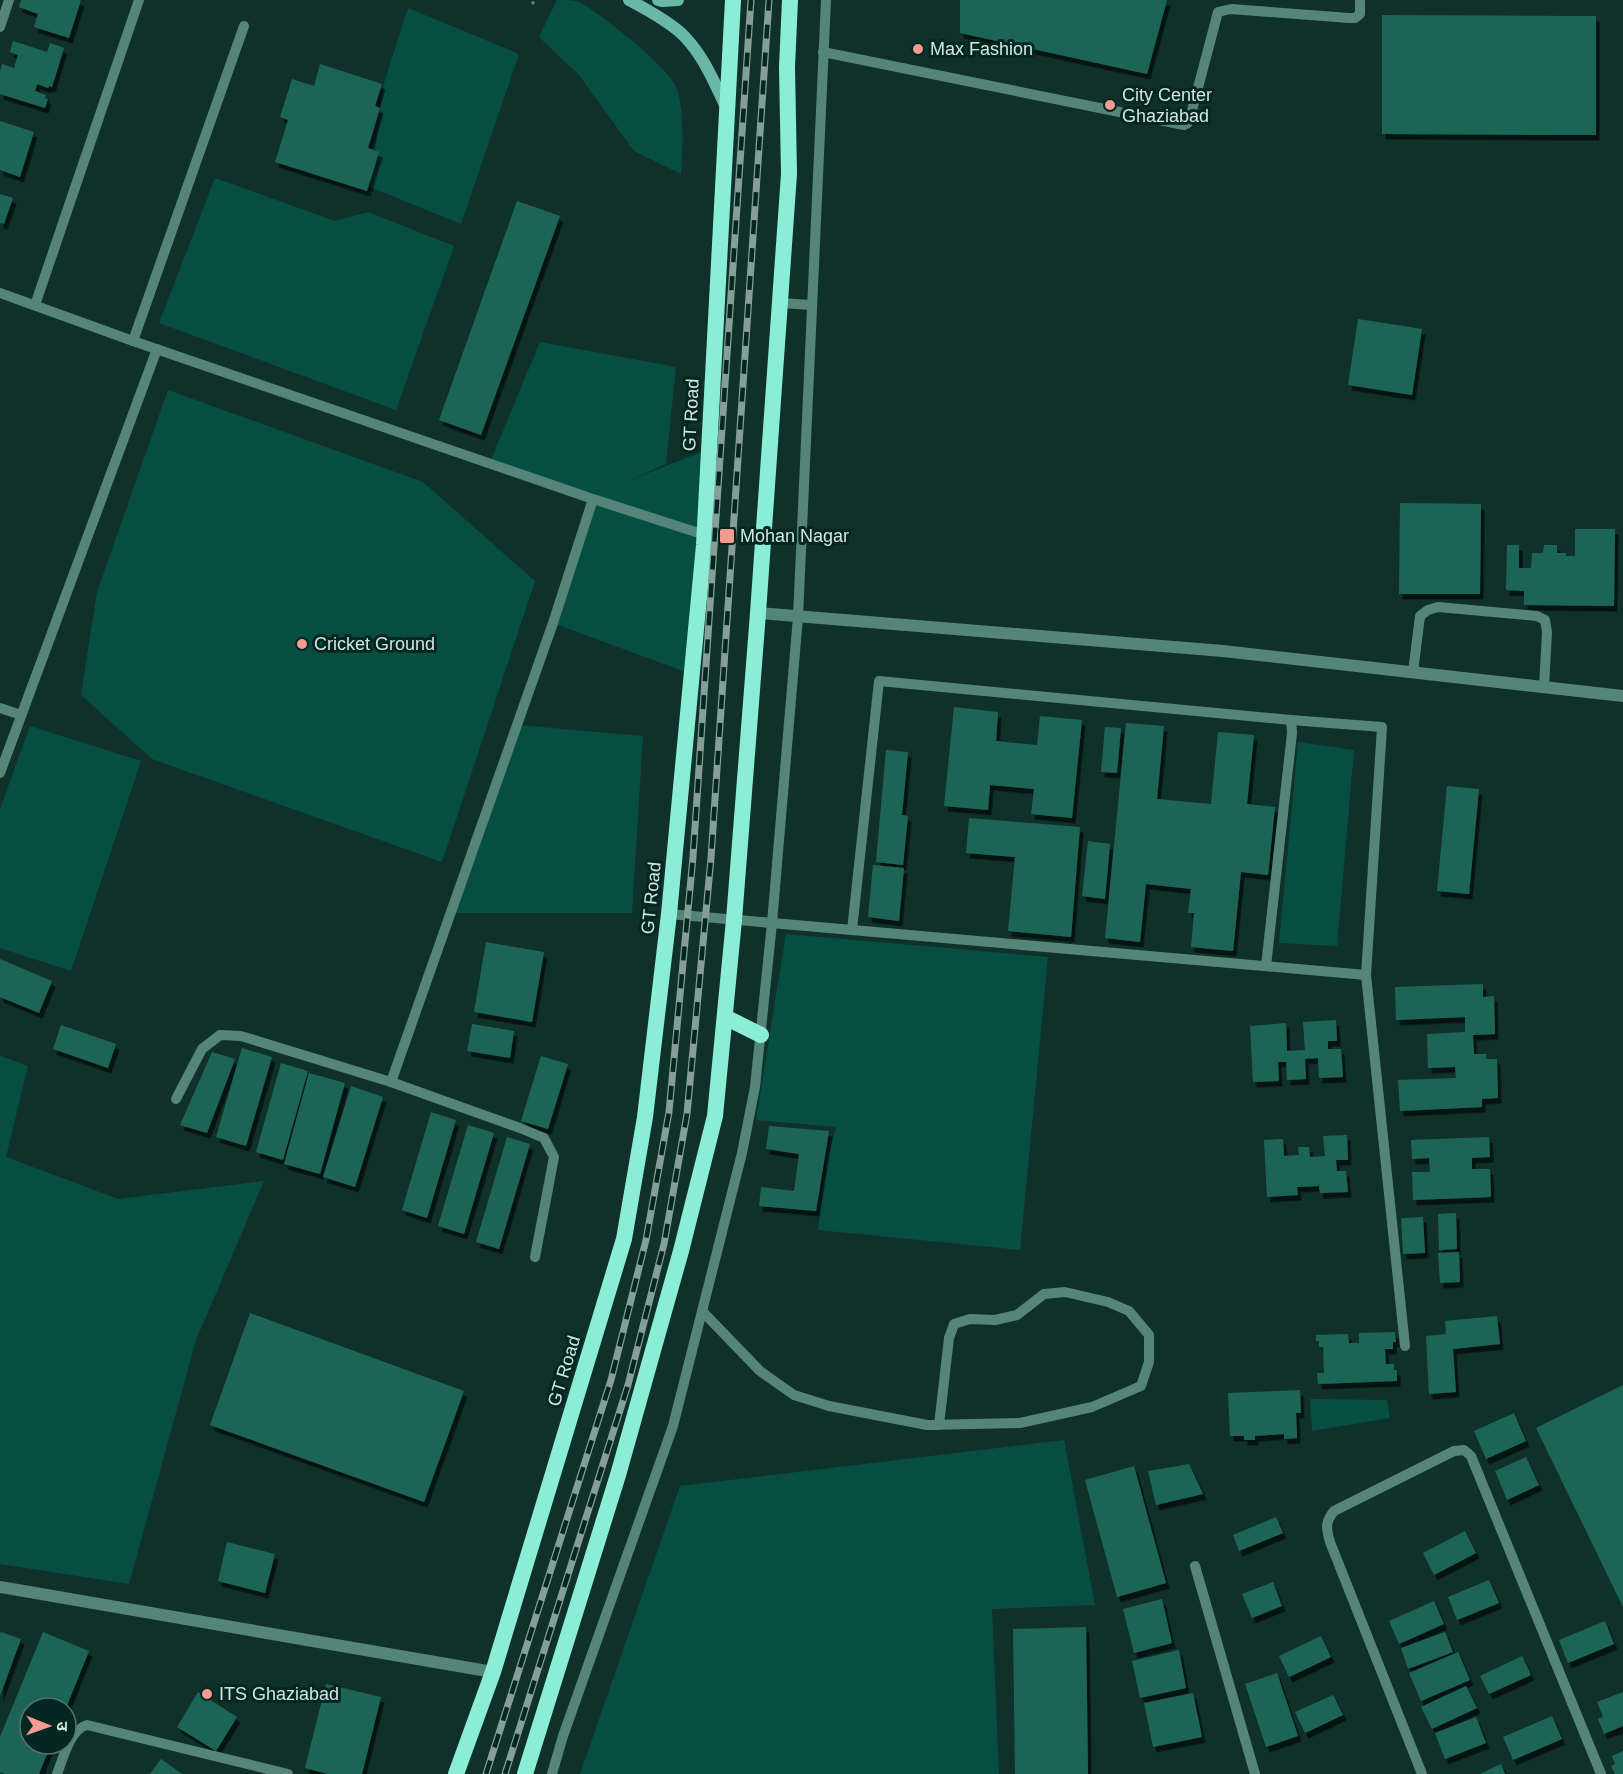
<svg xmlns="http://www.w3.org/2000/svg" width="1623" height="1774" viewBox="0 0 1623 1774" font-family="Helvetica,'Noto Sans Devanagari',sans-serif">
  <style>
    .green { fill: #074e42 }
    .building { fill: #1f6557; filter: url(#shadow) }
    .lines { fill: none; stroke-linecap: round; stroke-linejoin: round }
    .path { stroke: #647f78; stroke-width: 3; stroke-dasharray: 3 4.5; stroke-linecap: butt }
    .service { stroke: #558478; stroke-width: 10 }
    .minor { stroke: #558478; stroke-width: 12 }
    .secondary { stroke: #69b7a5; stroke-width: 12 }
    .trunk { stroke: #8aeed6; stroke-width: 16 }
    .rail-casing { stroke: #859e98; stroke-width: 7 }
    .rail { stroke: #052721; stroke-width: 4.5; stroke-dasharray: 14; stroke-linecap: butt }
    .poi-dot { fill: #f59c91; stroke: #052721; stroke-width: 2 }
    .labels { text-anchor: middle; stroke-width: 6; stroke-linejoin: round; paint-order: stroke }
    .poi-label { font-size: 18px; fill: #d2e5e0; stroke: #052721; text-anchor: start }
    .street-label { font-size: 18px; fill: #d2e5e0; stroke: #052721 }
  </style>
  <defs>
    <filter id="shadow"><feDropShadow dx="3.5" dy="5.5" stdDeviation="0" flood-color="#0009"/></filter>
  </defs>
  <rect width="100%" height="100%" fill="#10312a"/>
  <g class="green">
    <path d="M557 0C564 0 573 0 579 2 600 13 673 70 678 91 684 118 683 147 681 174L634 151 579 75 539 37Z"/>
    <polygon points="408,8 519,54 461,224 370,187 384,83"/>
    <polygon points="215,178 335,221 368,212 454,246 396,410 159,323"/>
    <polygon points="540,342 676,367 666,464 628,481 709,449 691,674 553,623 596,494 490,462"/>
    <polygon points="168,390 423,482 535,581 442,862 152,759 81,695 97,592"/>
    <polygon points="518,725 643,736 632,913 455,913"/>
    <polygon points="30,726 141,761 71,971 0,948 0,809"/>
    <polygon points="1298,742 1354,750 1337,946 1279,943"/>
    <polygon points="786,934 1048,957 1020,1250 818,1230 827,1160 836,1127 756,1120"/>
    <polygon points="0,1056 28,1066 6,1157 118,1199 264,1181 196,1340 129,1584 0,1564"/>
    <polygon points="1310,1399 1387,1400 1390,1418 1312,1431"/>
    <polygon points="1064,1440 1095,1605 992,1609 999,1774 580,1774 680,1486"/>
  </g>
  <g class="building">
    <polygon points="21,0 81,0 69,38 34,27 38,14 19,7"/>
    <polygon points="960,0 1167,0 1147,74 960,33"/>
    <polygon points="1382,15 1596,16 1596,135 1382,134"/>
    <polygon points="13,41 47,52 50,43 64,48 52,87 49,86 48,88 37,84 35,91 46,95 45,98 48,99 45,108 0,94 0,72 2,64 14,68 18,55 10,52"/>
    <polygon points="320,64 382,84 375,106 380,108 368,148 379,152 367,191 275,162 288,120 280,117 292,79 314,86"/>
    <polygon points="0,121 34,132 20,177 0,170"/>
    <polygon points="0,194 13,198 4,224 0,223"/>
    <polygon points="517,201 560,216 481,435 439,420"/>
    <polygon points="1358,319 1422,329 1412,395 1348,385"/>
    <polygon points="1400,503 1481,504 1480,594 1399,594"/>
    <polygon points="1575,529 1615,529 1614,606 1524,605 1524,591 1506,590 1507,545 1519,545 1519,568 1531,568 1532,553 1543,553 1544,545 1557,545 1557,553 1566,553 1566,556 1575,556"/>
    <polygon points="954,707 998,712 996,741 1037,745 1040,716 1082,720 1072,818 1031,814 1034,789 990,785 988,810 944,806"/>
    <polygon points="1126,723 1164,726 1157,799 1211,804 1218,732 1254,735 1247,804 1275,807 1268,875 1241,872 1233,951 1191,947 1194,913 1188,913 1191,889 1146,884 1140,942 1105,938"/>
    <polygon points="1105,727 1121,728 1117,773 1101,772"/>
    <polygon points="886,750 908,752 902,815 908,816 903,865 876,862"/>
    <polygon points="1447,786 1479,789 1469,894 1437,891"/>
    <polygon points="969,818 1080,827 1071,937 1008,931 1015,857 966,853"/>
    <polygon points="1088,841 1110,844 1105,899 1082,896"/>
    <polygon points="873,865 904,868 899,921 868,917"/>
    <polygon points="486,942 544,952 532,1022 474,1012"/>
    <polygon points="0,959 52,981 39,1013 0,997"/>
    <polygon points="1483,984 1483,997 1494,996 1495,1034 1473,1035 1474,1054 1486,1054 1486,1059 1497,1059 1498,1098 1482,1099 1482,1107 1400,1111 1398,1080 1456,1078 1455,1067 1428,1068 1427,1034 1465,1032 1465,1017 1396,1020 1395,987"/>
    <polygon points="1336,1020 1337,1041 1328,1041 1328,1049 1341,1049 1343,1077 1319,1078 1318,1058 1305,1059 1306,1079 1287,1080 1286,1062 1278,1062 1279,1081 1253,1082 1250,1026 1286,1023 1287,1051 1305,1050 1303,1022"/>
    <polygon points="472,1024 514,1031 510,1058 467,1051"/>
    <polygon points="61,1025 116,1044 108,1068 53,1049"/>
    <polygon points="242,1048 272,1057 246,1146 216,1137"/>
    <polygon points="212,1052 235,1059 207,1133 180,1125"/>
    <polygon points="541,1056 568,1064 548,1129 521,1121"/>
    <polygon points="281,1063 308,1071 283,1160 256,1152"/>
    <polygon points="309,1073 345,1083 320,1174 284,1164"/>
    <polygon points="351,1086 383,1097 355,1187 323,1177"/>
    <polygon points="431,1112 456,1120 427,1218 402,1210"/>
    <polygon points="468,1125 494,1133 464,1234 438,1226"/>
    <polygon points="769,1126 829,1131 816,1211 759,1206 761,1187 794,1191 799,1154 766,1149"/>
    <polygon points="1347,1135 1348,1160 1336,1160 1337,1171 1346,1171 1348,1192 1320,1193 1319,1186 1297,1187 1298,1195 1267,1197 1264,1140 1283,1139 1284,1156 1299,1155 1298,1147 1309,1147 1310,1157 1325,1156 1323,1136"/>
    <polygon points="507,1137 530,1144 499,1249 476,1242"/>
    <polygon points="1489,1137 1490,1157 1472,1158 1472,1169 1490,1169 1491,1197 1413,1200 1412,1172 1430,1172 1429,1158 1412,1159 1411,1140"/>
    <polygon points="1456,1213 1457,1249 1439,1250 1438,1214"/>
    <polygon points="1423,1217 1425,1253 1403,1254 1401,1218"/>
    <polygon points="1459,1252 1460,1282 1440,1283 1438,1253"/>
    <polygon points="250,1313 464,1391 424,1502 210,1425"/>
    <polygon points="1497,1316 1500,1344 1453,1349 1456,1392 1429,1394 1426,1336 1446,1334 1445,1321"/>
    <polygon points="1395,1332 1396,1342 1393,1342 1393,1349 1385,1349 1386,1364 1394,1364 1394,1370 1397,1370 1397,1381 1318,1384 1317,1373 1324,1373 1323,1347 1319,1347 1319,1341 1316,1341 1316,1335 1348,1334 1349,1343 1359,1343 1359,1333"/>
    <polygon points="1623,1385 1623,1607 1536,1428"/>
    <polygon points="1300,1390 1301,1413 1296,1413 1297,1438 1284,1439 1284,1434 1255,1436 1255,1440 1244,1440 1244,1436 1230,1436 1228,1393"/>
    <polygon points="1514,1413 1526,1441 1486,1459 1474,1431"/>
    <polygon points="1526,1457 1539,1485 1507,1500 1495,1471"/>
    <polygon points="1189,1464 1203,1494 1156,1505 1148,1471"/>
    <polygon points="1134,1466 1166,1583 1117,1597 1085,1480"/>
    <polygon points="1276,1517 1283,1533 1239,1551 1233,1535"/>
    <polygon points="1465,1531 1476,1553 1434,1575 1423,1553"/>
    <polygon points="227,1542 275,1554 265,1593 218,1581"/>
    <polygon points="1489,1580 1499,1603 1457,1620 1448,1597"/>
    <polygon points="1273,1582 1282,1606 1252,1618 1242,1594"/>
    <polygon points="1162,1599 1172,1643 1134,1653 1123,1609"/>
    <polygon points="1434,1601 1444,1624 1399,1644 1389,1621"/>
    <polygon points="1605,1621 1614,1644 1568,1663 1559,1640"/>
    <polygon points="1086,1627 1088,1774 1015,1774 1013,1629"/>
    <polygon points="1,1632 21,1639 0,1696 0,1634"/>
    <polygon points="43,1632 89,1651 66,1708 30,1708 30,1744 51,1744 39,1774 5,1774 0,1772 0,1737"/>
    <polygon points="1445,1632 1453,1652 1408,1669 1401,1648"/>
    <polygon points="1321,1636 1331,1657 1289,1677 1279,1656"/>
    <polygon points="1179,1650 1186,1688 1140,1698 1132,1661"/>
    <polygon points="1458,1652 1470,1680 1421,1701 1409,1673"/>
    <polygon points="1522,1656 1531,1675 1489,1694 1480,1676"/>
    <polygon points="1277,1673 1298,1736 1266,1747 1245,1684"/>
    <polygon points="326,1684 381,1697 362,1774 328,1774 305,1768"/>
    <polygon points="1466,1686 1477,1708 1432,1729 1421,1707"/>
    <polygon points="198,1692 237,1717 216,1751 177,1727"/>
    <polygon points="1623,1692 1623,1726 1604,1734 1598,1719 1603,1717 1597,1702"/>
    <polygon points="1193,1693 1202,1737 1153,1747 1144,1703"/>
    <polygon points="1333,1695 1343,1715 1305,1733 1295,1712"/>
    <polygon points="1552,1716 1562,1739 1513,1760 1503,1737"/>
    <polygon points="1476,1717 1486,1743 1445,1759 1435,1733"/>
    <polygon points="1623,1751 1623,1774 1615,1774 1611,1766 1615,1764 1612,1756"/>
    <polygon points="161,1759 182,1774 150,1774"/>
    <polygon points="1501,1764 1505,1774 1480,1774"/>
  </g>
  <g class="lines">
    <polyline class="path" points="532,4 535,0"/>
    <g class="service">
      <polyline points="0,27 9,0"/>
      <polyline points="823,52 1184,125 1188,123 1190,118 1218,12 1231,9 1349,18 1355,18 1360,14 1360,0"/>
      <polyline points="0,293 133,341 593,499 705,535"/>
      <polyline points="780,303 812,305"/>
      <polyline points="35,305 139,0"/>
      <polyline points="133,341 244,26"/>
      <polyline points="1413,672 1420,616 1428,610 1438,607 1537,616 1545,620 1547,632 1544,687"/>
      <polyline points="0,708 21,715"/>
      <polyline points="0,773 157,349"/>
      <polyline points="669,914 1366,975"/>
      <polyline points="852,930 879,681 1291,720 1382,727 1366,975 1405,1346"/>
      <polyline points="1266,966 1292,733 1291,720"/>
      <polyline points="391,1082 553,623 593,499"/>
      <polyline points="176,1099 202,1049 220,1035 241,1036 391,1082 520,1128 544,1138 554,1157 535,1257"/>
      <polyline points="702,1311 760,1371 794,1395 829,1406 927,1425 1020,1423 1092,1407 1141,1386 1149,1362 1149,1335 1129,1311 1108,1302 1065,1292 1044,1294 1017,1315 995,1320 970,1319 954,1324 949,1338 939,1425"/>
      <polyline points="1195,1566 1255,1774"/>
      <path d="M57 1774C63 1759 70 1729 87 1725L288 1774"/>
      <polyline points="552,1774 563,1736 673,1426 742,1153 755,1087 772,923 798,617 826,0"/>
      <path d="M1422 1774 1330 1542C1326 1528 1325 1522 1334 1511L1454 1451 1464 1450 1471 1456 1601 1774"/>
    </g>
    <g class="minor">
      <polyline points="758,613 1223,651 1623,696"/>
      <polyline points="0,1587 493,1672"/>
    </g>
    <g class="secondary">
      <path d="M629 0C646 9 672 23 685 37 704 57 714 82 726 107"/>
      <polyline points="658,0 662,1 678,0"/>
    </g>
    <g class="trunk">
      <polyline points="725,1017 761,1035"/>
      <polyline points="456,1774 493,1672 624,1239 645,1117 669,914 704,545 733,0"/>
      <polyline points="525,1774 618,1475 681,1251 715,1116 734,920 758,613 789,174 787,67 790,0"/>
    </g>
    <g class="rail-casing">
      <g id="rail">
        <polyline points="486,1774 611,1380 646,1240 669,1112 693,857 751,0"/>
        <polyline points="505,1774 628,1385 664,1244 687,1114 711,858 769,0"/>
      </g>
    </g>
    <use href="#rail" class="rail"/>
  </g>
  <g class="poi-dot">
    <circle cx="918" cy="49" r="6"/>
    <circle cx="1110" cy="105" r="6"/>
    <rect x="719" y="528" width="16" height="16" rx="3"/>
    <circle cx="302" cy="644" r="6"/>
    <circle cx="207" cy="1694" r="6"/>
  </g>
  <g class="labels">
    <g class="poi-label">
      <text x="930" y="55">Max Fashion</text>
      <text x="1122" y="101">City Center<tspan x="1122" dy="21">Ghaziabad</tspan></text>
      <text x="740" y="542">Mohan Nagar</text>
      <text x="314" y="650">Cricket Ground</text>
      <text x="219" y="1700">ITS Ghaziabad</text>
    </g>
    <g class="street-label">
      <text transform="translate(691 415) rotate(-87)" y="6">GT Road</text>
      <text transform="translate(651 898) rotate(-84)" y="6">GT Road</text>
      <text transform="translate(564 1371) rotate(-73)" y="6">GT Road</text>
    </g>
  </g>
  <g transform="translate(48 1726) rotate(91)"><circle r="28" fill="#052721" stroke="#57736d" stroke-width="1.5"/>
  <path d="M0-4.5L10 22L0 15L-10 22Z" fill="#f59c91"/>
  <text y="-9" font-size="16" font-weight="bold" text-anchor="middle" fill="#d2e5e0">उ</text>
  </g>
</svg>
